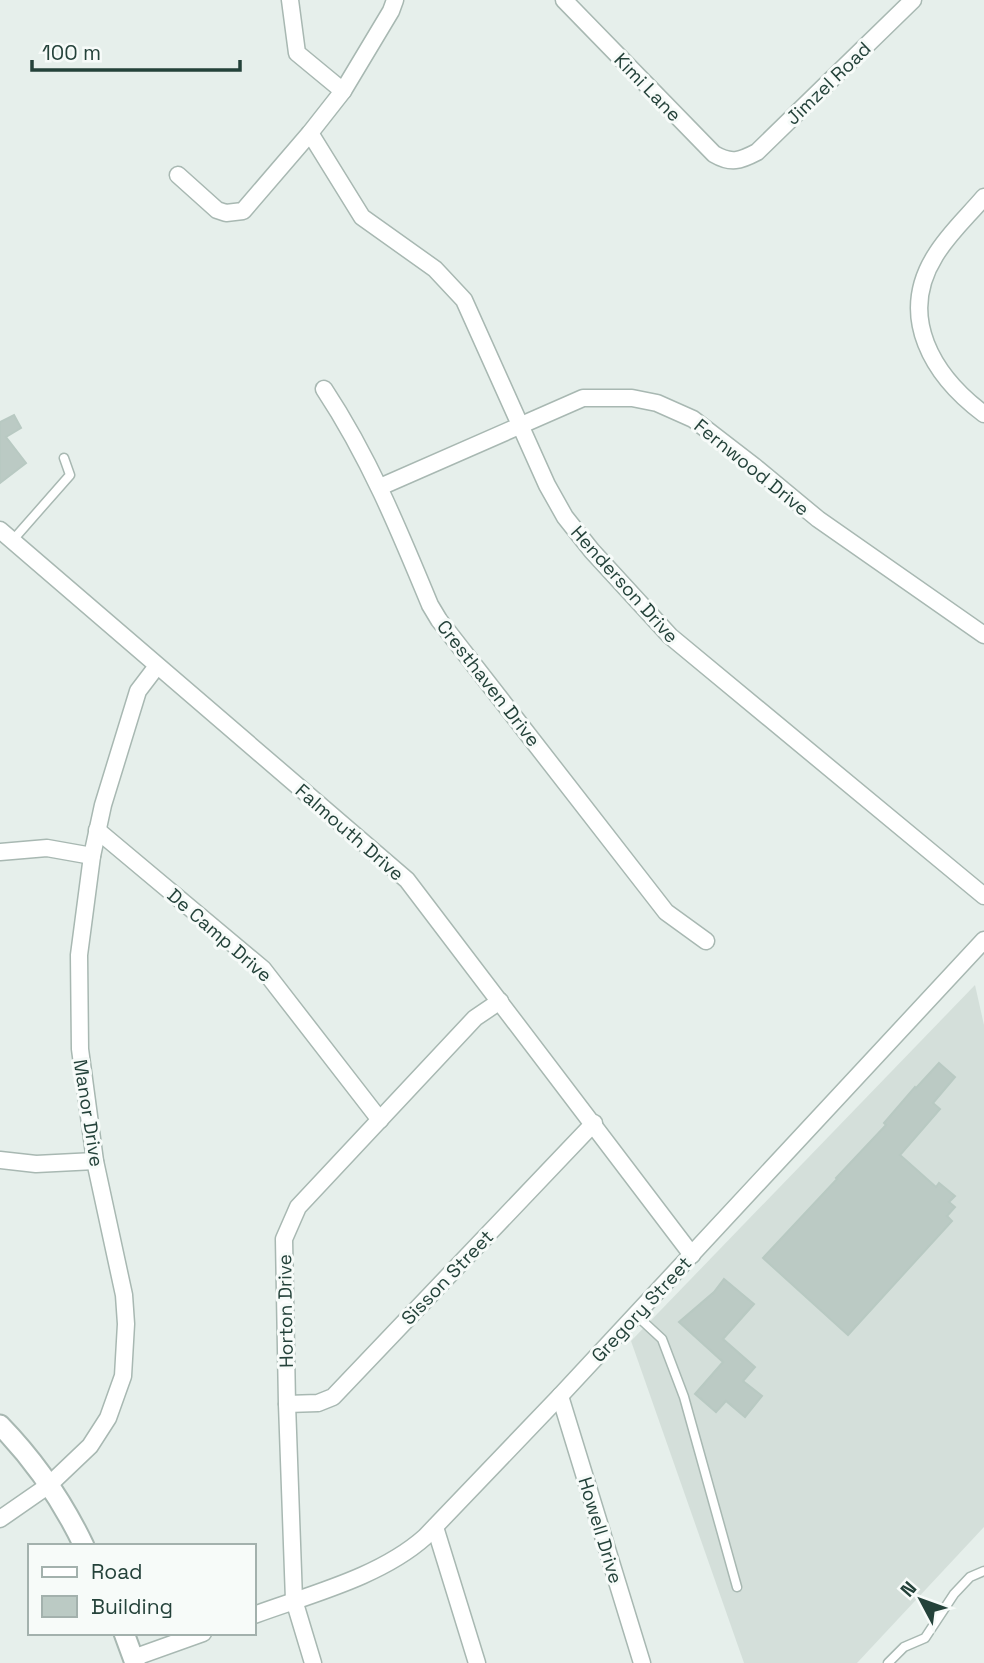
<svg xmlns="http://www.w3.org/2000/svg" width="984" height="1663" viewBox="0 0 984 1663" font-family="'Space Grotesk',sans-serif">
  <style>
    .built { fill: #d4dfda }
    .building { fill: #bbcac4; stroke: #b8c9c2; stroke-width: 2 }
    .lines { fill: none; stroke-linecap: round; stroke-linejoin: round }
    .service-casing { stroke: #a8b8b2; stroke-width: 11 }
    .minor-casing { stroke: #a8b8b2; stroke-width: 19 }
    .tertiary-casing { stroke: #a8b8b2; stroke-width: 23 }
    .service { stroke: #fff; stroke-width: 8 }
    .minor { stroke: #fff; stroke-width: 16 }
    .tertiary { stroke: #fff; stroke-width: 19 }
    .labels { text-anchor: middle; stroke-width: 6; stroke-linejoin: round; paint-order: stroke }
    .street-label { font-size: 19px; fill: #24423a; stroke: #f7fbf9 }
  </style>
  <rect width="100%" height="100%" fill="#e6efeb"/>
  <polygon class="built" points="975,985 984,1025 984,1527 857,1663 744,1663 631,1341"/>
  <g class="building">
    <polygon points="14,415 21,428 6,437 26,463 0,483 0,422"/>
    <polygon points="939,1063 955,1077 933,1103 940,1109 900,1155 936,1187 939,1183 955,1196 949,1202 955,1207 947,1216 952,1221 848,1335 763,1258 837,1179 836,1178 886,1125 884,1123 915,1087 916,1088"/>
    <polygon points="724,1279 754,1304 723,1339 755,1367 743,1381 762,1396 745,1417 726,1401 716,1412 695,1394 723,1362 679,1322 714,1292"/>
  </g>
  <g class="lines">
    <g class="service-casing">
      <g id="service">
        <polyline points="12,541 70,475 64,458"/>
        <polyline points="635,1314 662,1339 684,1397 737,1587"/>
        <polyline points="888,1663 904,1647 925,1638 954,1594 970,1577 984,1571"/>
      </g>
    </g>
    <g class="minor-casing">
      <g id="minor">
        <polyline points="290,0 297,53 343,91"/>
        <path d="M564 0 714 154C731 164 740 161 757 152L913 0"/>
        <polyline points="310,133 362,217 435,269 464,300 547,485 565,517 592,551 670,636 984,896"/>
        <polyline points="178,175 217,210 226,213 243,211 310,133 343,91 391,11 395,0"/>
        <path d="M984 197C968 216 948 234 935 256 897 317 933 376 984 414"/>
        <path d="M324 389C369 457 399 530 430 605L439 620 666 912 706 941"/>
        <polyline points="380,487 583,398 632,398 657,403 693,419 754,466 818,519 984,635"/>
        <polyline points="0,530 407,880 692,1255"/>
        <polyline points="97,830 263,969 380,1120"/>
        <polyline points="0,852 47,848 92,856"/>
        <polyline points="0,1160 36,1164 95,1161"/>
        <polyline points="560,1396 642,1663"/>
        <polyline points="287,1404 318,1403 333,1397 594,1123"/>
        <polyline points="0,1519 49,1485 90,1446 108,1418 123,1376 126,1324 124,1295 95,1161 80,1049 79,955 92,856 103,805 138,691 157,666"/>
        <polyline points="435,1527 477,1663"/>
        <path d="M254 1615C311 1594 380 1577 425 1537L560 1396 984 940"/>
        <polyline points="133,1658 203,1633"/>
        <polyline points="313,1663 294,1600 287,1404 284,1239 298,1207 475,1018 500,1001"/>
      </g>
    </g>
    <g class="tertiary-casing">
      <g id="tertiary">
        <path d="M0 1425C34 1460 63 1502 84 1546"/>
        <polyline points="124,1633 135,1663"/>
      </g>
    </g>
    <use href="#service" class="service"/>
    <use href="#minor" class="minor"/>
    <use href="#tertiary" class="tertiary"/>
  </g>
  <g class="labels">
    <g class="street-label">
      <text transform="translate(828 83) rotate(-44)" y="7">Jimzel Road</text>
      <text transform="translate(648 87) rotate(46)" y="7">Kimi Lane</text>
      <text transform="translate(752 467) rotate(39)" y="7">Fernwood Drive</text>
      <text transform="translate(625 584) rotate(48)" y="7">Henderson Drive</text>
      <text transform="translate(489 683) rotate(52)" y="7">Cresthaven Drive</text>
      <text transform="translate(350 832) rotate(41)" y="7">Falmouth Drive</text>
      <text transform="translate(220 935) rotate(41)" y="7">De Camp Drive</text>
      <text transform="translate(89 1113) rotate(81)" y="7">Manor Drive</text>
      <text transform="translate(447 1277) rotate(-46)" y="7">Sisson Street</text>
      <text transform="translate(641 1309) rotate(-47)" y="7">Gregory Street</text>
      <text transform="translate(285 1311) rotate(-91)" y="7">Horton Drive</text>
      <text transform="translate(601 1530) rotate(73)" y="7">Howell Drive</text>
    </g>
  </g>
  <rect x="28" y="1544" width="228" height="91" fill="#f7fbf9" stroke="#a3b1ad" stroke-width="2"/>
  <rect x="42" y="1567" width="35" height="10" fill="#ffffff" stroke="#a3b1ad" stroke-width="2"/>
  <text x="91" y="1579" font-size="21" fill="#24423a">Road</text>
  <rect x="42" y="1596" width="35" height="21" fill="#bbcac4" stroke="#a3b1ad" stroke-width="2"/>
  <text x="91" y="1614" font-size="21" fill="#24423a">Building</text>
  <g transform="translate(921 1600) rotate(311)" stroke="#f7fbf9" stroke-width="5" paint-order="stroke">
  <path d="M0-5L12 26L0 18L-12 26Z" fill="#24423a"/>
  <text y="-10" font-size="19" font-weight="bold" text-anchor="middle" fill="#24423a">N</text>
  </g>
  <path d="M32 60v10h208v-10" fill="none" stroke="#24423a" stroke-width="3.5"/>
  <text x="42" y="60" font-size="21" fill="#24423a" stroke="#f7fbf9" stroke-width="5" paint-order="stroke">100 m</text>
</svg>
